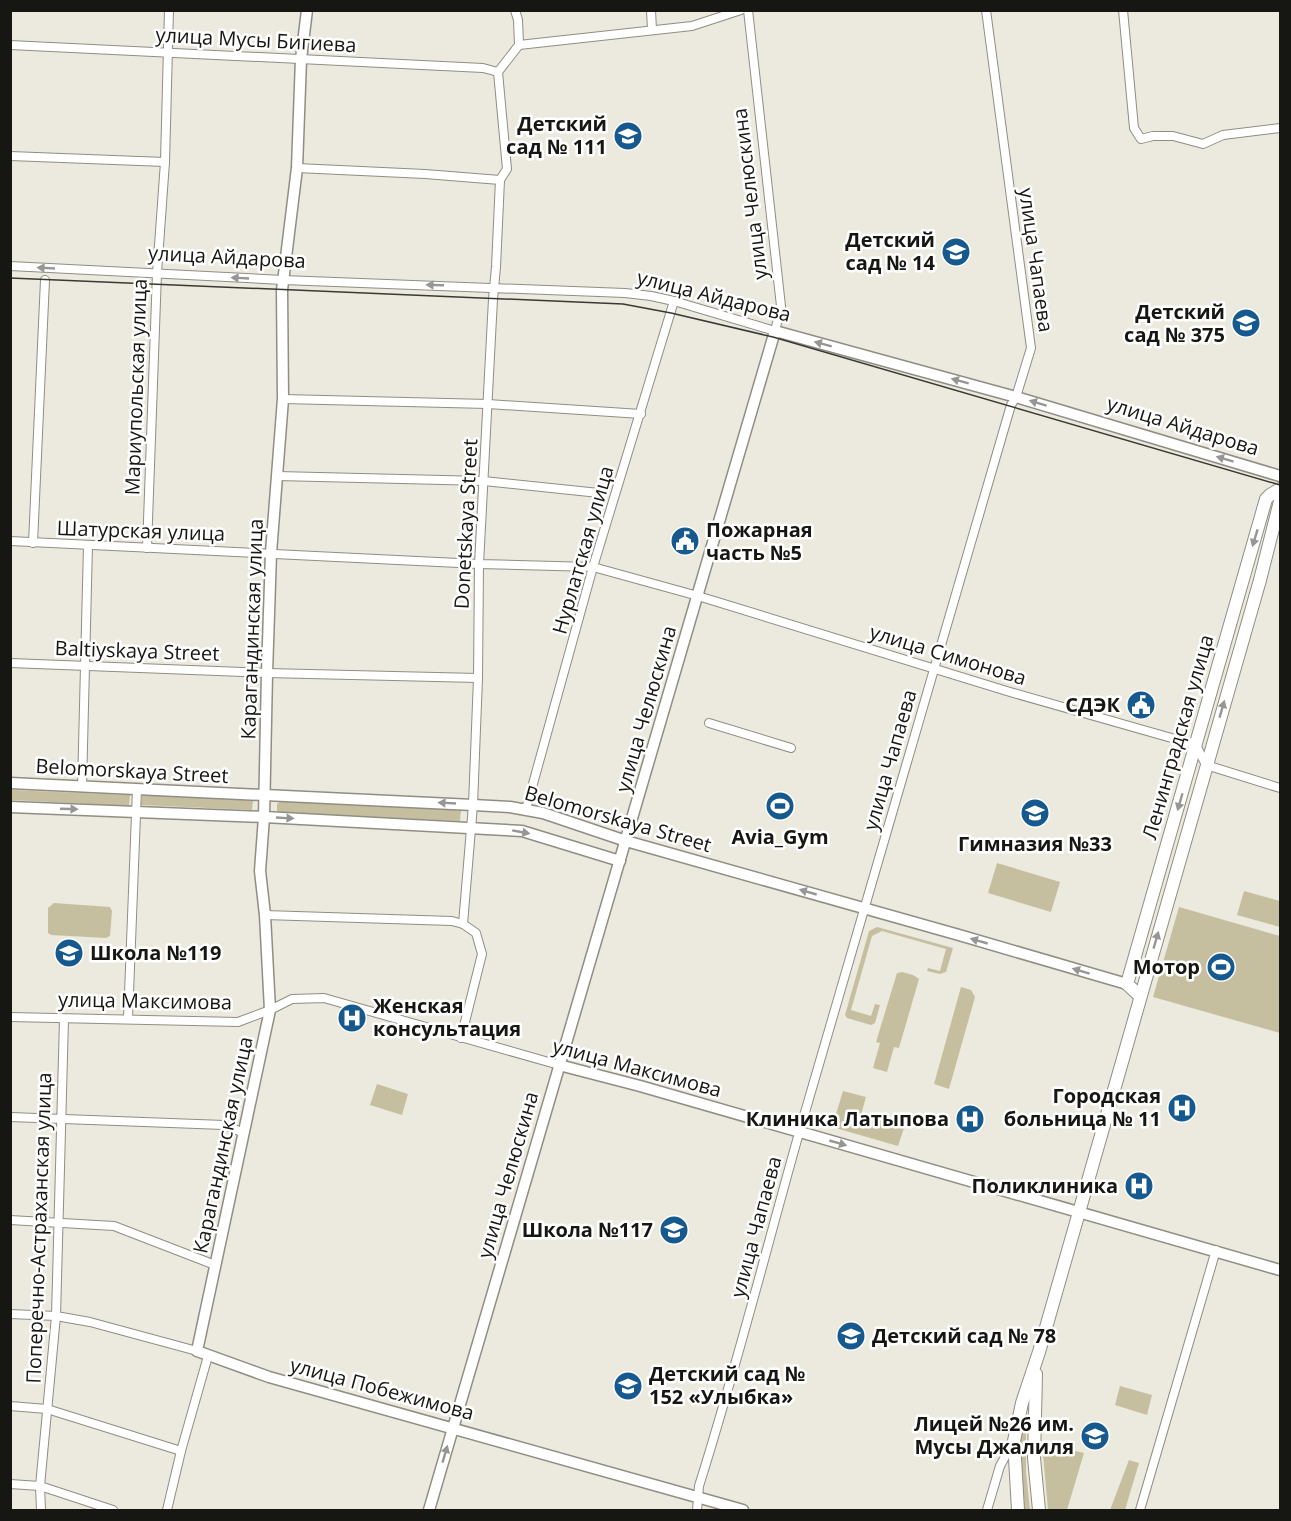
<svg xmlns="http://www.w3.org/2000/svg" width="1291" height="1521" viewBox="0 0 1291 1521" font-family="'Open Sans',sans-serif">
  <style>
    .green { fill: #c5bf9f }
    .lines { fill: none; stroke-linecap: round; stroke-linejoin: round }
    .street-casing { stroke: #908e83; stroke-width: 10 }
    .secondary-casing { stroke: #908e83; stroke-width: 13 }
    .primary-casing { stroke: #908e83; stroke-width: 14 }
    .street { stroke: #fff; stroke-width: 8 }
    .secondary { stroke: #fff; stroke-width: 10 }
    .primary { stroke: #fff; stroke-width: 12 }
    .tram { stroke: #393933; stroke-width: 1.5 }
    .oneway { fill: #969694 }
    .labels { text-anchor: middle; stroke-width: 5; stroke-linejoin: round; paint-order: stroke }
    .street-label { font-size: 20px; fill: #161612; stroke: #fff }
    .poi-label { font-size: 20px; font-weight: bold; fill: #161612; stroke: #fff; text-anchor: end }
  </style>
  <rect width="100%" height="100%" fill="#eceade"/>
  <g class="green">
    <polygon points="11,790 130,795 129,806 11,800"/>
    <polygon points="142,795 253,800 252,810 141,805"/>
    <polygon points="281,801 461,810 460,821 279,813 277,811 277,804"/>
    <polygon points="997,863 1060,882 1051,912 988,893"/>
    <polygon points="1244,891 1280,901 1280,927 1237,915"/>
    <polygon points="54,903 110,907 112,911 110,936 106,938 51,935 48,933 48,908"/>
    <polygon points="1179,907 1280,936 1280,1033 1153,997"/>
    <polygon points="877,927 953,948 946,972 940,974 927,971 928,968 940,971 946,949 882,931 872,936 851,1010 871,1016 875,1004 880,1005 875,1023 871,1025 847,1018 845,1015 869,931"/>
    <polygon points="902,972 913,975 919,979 899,1048 894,1047 887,1072 873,1068 880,1043 876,1042 897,973"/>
    <polygon points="961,987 971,990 975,997 949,1089 934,1084"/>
    <polygon points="377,1084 408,1094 402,1115 370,1105"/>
    <polygon points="843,1091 866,1097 861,1115 904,1128 898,1146 832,1127"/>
    <polygon points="1120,1386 1152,1395 1147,1415 1115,1405"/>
    <polygon points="1024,1419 1025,1419 1026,1424 1026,1472 1030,1510 1023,1510 1019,1446"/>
    <polygon points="1042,1443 1084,1453 1067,1510 1048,1510"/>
    <polygon points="1129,1460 1139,1463 1125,1510 1110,1510"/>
  </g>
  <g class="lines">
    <g class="street-casing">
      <g id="street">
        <polyline points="651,10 652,30"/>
        <polyline points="1123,10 1134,128 1141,139 1153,136 1173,136 1203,144 1223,135 1280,128"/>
        <polyline points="10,45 483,68 498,72"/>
        <polyline points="519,45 692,26 741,10"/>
        <polyline points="10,156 165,162"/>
        <polyline points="297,168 425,174 500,180"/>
        <polyline points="10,266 283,280 625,293 651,296 674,301 775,331 781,306 748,10"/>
        <polyline points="283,399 488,404 641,414"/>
        <polyline points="277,476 484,481 599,493"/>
        <polyline points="10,541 479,564 593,567 698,596 1010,692 1196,745 1206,765 1280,788"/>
        <polyline points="33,543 45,280"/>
        <polyline points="147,548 157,273 165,162 169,10"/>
        <polyline points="10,663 267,673 478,678"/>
        <polyline points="709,723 791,748"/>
        <polyline points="82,787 88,545"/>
        <polyline points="526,809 593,567 674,301"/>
        <polyline points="265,915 452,921 463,924"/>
        <polyline points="10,1017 238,1022 270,1010 292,999 324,998 559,1065"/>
        <polyline points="128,1019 137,789"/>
        <polyline points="461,1038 482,954 476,933 463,924 473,805 478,678 479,564 493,299 496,267 500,180 507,169 498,72 519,45 518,20 515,10"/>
        <polyline points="10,1117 224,1125 244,1133"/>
        <polyline points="10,1220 114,1226 215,1265"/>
        <polyline points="10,1314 56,1316 90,1322 197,1351"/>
        <polyline points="10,1406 47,1409 181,1451"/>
        <polyline points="10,1484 40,1486 113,1510"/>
        <polyline points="41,1510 40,1486 56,1316 64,1019"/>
        <polyline points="167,1510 181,1451 208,1356"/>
        <path d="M697 1510 699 1486C736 1369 766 1250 799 1133 868 890 942 648 1011 405L1016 397 1031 348 986 10"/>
        <polyline points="987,1510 1000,1466 1013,1442"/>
        <polyline points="1140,1510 1216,1250"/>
      </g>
    </g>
    <g class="secondary-casing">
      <g id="secondary">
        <polyline points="307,10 301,59 297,168 282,290 283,399 271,553 267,673 264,817 260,871 265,915 270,1010 197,1351 269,1377 743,1510"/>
        <polyline points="10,783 473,805 510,807 543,813 626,841 959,935 1127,984"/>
        <polyline points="10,807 264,817 522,831 620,861"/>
        <polyline points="559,1065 640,1086 1280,1270"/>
        <polyline points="429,1510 775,331 1016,397 1280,476"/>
      </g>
    </g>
    <g class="primary-casing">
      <g id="primary">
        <polyline points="1140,996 1127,984 1266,499 1270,495 1280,489"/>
        <polyline points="1036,1374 1034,1458 1039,1510"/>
        <polyline points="1018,1510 1014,1441 1022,1403 1039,1352 1260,580 1280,501"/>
      </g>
    </g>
    <use href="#street" class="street"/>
    <use href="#secondary" class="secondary"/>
    <use href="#primary" class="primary"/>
    <polyline class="tram" points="10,278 623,304 671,313 773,337 1280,485"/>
  </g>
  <defs><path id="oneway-solid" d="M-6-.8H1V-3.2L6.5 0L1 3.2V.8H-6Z" transform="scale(1.5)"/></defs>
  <g class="oneway">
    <use href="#oneway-solid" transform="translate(46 268) rotate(-177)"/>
    <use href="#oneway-solid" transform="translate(240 278) rotate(-177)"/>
    <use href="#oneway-solid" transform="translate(435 285) rotate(-178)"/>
    <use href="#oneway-solid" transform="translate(823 344) rotate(-165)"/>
    <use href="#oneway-solid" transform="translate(960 381) rotate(-165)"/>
    <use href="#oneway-solid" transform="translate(1038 403) rotate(-163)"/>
    <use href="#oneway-solid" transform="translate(1225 459) rotate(-163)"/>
    <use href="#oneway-solid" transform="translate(1255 538) rotate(107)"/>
    <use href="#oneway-solid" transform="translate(1222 709) rotate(-74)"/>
    <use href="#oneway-solid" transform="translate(1180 802) rotate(106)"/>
    <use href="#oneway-solid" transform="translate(447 803) rotate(-177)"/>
    <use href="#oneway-solid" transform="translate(69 809) rotate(2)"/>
    <use href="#oneway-solid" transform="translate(285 818) rotate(3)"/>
    <use href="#oneway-solid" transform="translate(521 832) rotate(10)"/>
    <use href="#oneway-solid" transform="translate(808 892) rotate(-164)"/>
    <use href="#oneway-solid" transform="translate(1156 940) rotate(-74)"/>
    <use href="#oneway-solid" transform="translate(979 941) rotate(-164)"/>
    <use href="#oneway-solid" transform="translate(1081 971) rotate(-163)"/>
    <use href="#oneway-solid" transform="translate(838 1143) rotate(16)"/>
    <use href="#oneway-solid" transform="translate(445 1454) rotate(-74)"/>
  </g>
  <defs>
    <g id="school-disc" transform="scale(1.5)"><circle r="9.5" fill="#15598e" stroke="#fff"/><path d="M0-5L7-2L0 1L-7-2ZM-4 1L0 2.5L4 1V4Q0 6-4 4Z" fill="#fff"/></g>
    <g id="civic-disc" transform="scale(1.5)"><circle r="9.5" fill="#15598e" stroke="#fff"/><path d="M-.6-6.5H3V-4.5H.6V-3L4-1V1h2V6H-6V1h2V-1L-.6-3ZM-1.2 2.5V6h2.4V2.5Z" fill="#fff"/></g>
    <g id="stadium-disc" transform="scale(1.5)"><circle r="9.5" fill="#15598e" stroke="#fff"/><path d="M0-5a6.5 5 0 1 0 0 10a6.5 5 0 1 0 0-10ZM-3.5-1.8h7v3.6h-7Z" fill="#fff"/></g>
    <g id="hospital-disc" transform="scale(1.5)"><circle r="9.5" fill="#15598e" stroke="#fff"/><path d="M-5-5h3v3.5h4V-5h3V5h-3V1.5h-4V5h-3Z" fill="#fff"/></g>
  </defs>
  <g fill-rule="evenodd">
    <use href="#school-disc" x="628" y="136"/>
    <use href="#school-disc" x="956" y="252"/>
    <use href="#school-disc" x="1246" y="323"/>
    <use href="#civic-disc" x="685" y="541"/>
    <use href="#civic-disc" x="1141" y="705"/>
    <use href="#stadium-disc" x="780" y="806"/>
    <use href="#school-disc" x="1035" y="813"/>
    <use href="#school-disc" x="69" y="953"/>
    <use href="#stadium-disc" x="1221" y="967"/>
    <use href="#hospital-disc" x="352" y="1018"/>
    <use href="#hospital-disc" x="1182" y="1108"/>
    <use href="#hospital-disc" x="970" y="1119"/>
    <use href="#hospital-disc" x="1139" y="1186"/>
    <use href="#school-disc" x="674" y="1230"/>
    <use href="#school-disc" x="851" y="1336"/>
    <use href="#school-disc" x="628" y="1386"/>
    <use href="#school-disc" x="1095" y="1436"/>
  </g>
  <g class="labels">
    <g class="street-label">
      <text transform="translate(256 40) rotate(3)" y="7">улица Мусы Бигиева</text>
      <text transform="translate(750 194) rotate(-97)" y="7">улица Челюскина</text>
      <text transform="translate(227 257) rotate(3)" y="7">улица Айдарова</text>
      <text transform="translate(1036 260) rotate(82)" y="7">улица Чапаева</text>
      <text transform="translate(714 296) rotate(14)" y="7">улица Айдарова</text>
      <text transform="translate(136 387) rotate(-88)" y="7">Мариупольская улица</text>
      <text transform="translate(1183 426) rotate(17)" y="7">улица Айдарова</text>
      <text transform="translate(466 524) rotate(-87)" y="7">Donetskaya Street</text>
      <text transform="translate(141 531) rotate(2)" y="7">Шатурская улица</text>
      <text transform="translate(583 550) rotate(-74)" y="7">Нурлатская улица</text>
      <text transform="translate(252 629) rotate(-88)" y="7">Карагандинская улица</text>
      <text transform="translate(137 651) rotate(2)" y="7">Baltiyskaya Street</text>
      <text transform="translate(948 655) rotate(17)" y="7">улица Симонова</text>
      <text transform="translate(646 709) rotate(-74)" y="7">улица Челюскина</text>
      <text transform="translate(1178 737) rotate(-74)" y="7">Ленинградская улица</text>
      <text transform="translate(890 760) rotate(-74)" y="7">улица Чапаева</text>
      <text transform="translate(132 771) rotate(3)" y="7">Belomorskaya Street</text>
      <text transform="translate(618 819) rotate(16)" y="7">Belomorskaya Street</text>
      <text transform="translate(145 1001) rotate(1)" y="7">улица Максимова</text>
      <text transform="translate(637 1068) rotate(15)" y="7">улица Максимова</text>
      <text transform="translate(223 1145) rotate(-78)" y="7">Карагандинская улица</text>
      <text transform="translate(508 1175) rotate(-74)" y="7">улица Челюскина</text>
      <text transform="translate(756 1227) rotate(-75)" y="7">улица Чапаева</text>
      <text transform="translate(39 1228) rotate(-88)" y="7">Поперечно-Астраханская улица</text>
      <text transform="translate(382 1389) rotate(15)" y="7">улица Побежимова</text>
    </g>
    <g class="poi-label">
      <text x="607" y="131">Детский<tspan x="607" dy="23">сад № 111</tspan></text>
      <text x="935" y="247">Детский<tspan x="935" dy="23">сад № 14</tspan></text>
      <text x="1225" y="319">Детский<tspan x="1225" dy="23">сад № 375</tspan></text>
      <text x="706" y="537" text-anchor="start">Пожарная<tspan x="706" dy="23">часть №5</tspan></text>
      <text x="1120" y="712">СДЭК</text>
      <text x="780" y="844" text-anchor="middle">Avia_Gym</text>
      <text x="1035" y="851" text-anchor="middle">Гимназия №33</text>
      <text x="90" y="960" text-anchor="start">Школа №119</text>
      <text x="1200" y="974">Мотор</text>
      <text x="373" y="1013" text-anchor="start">Женская<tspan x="373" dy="23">консультация</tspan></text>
      <text x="1161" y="1103">Городская<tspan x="1161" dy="23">больница № 11</tspan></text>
      <text x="949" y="1126">Клиника Латыпова</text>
      <text x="1118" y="1193">Поликлиника</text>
      <text x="653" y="1237">Школа №117</text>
      <text x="872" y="1343" text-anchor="start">Детский сад № 78</text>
      <text x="649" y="1381" text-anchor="start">Детский сад №<tspan x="649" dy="23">152 «Улыбка»</tspan></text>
      <text x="1074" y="1431">Лицей №26 им.<tspan x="1074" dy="23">Мусы Джалиля</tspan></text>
    </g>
  </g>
  <rect width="1291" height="1521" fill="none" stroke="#161612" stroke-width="24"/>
</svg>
